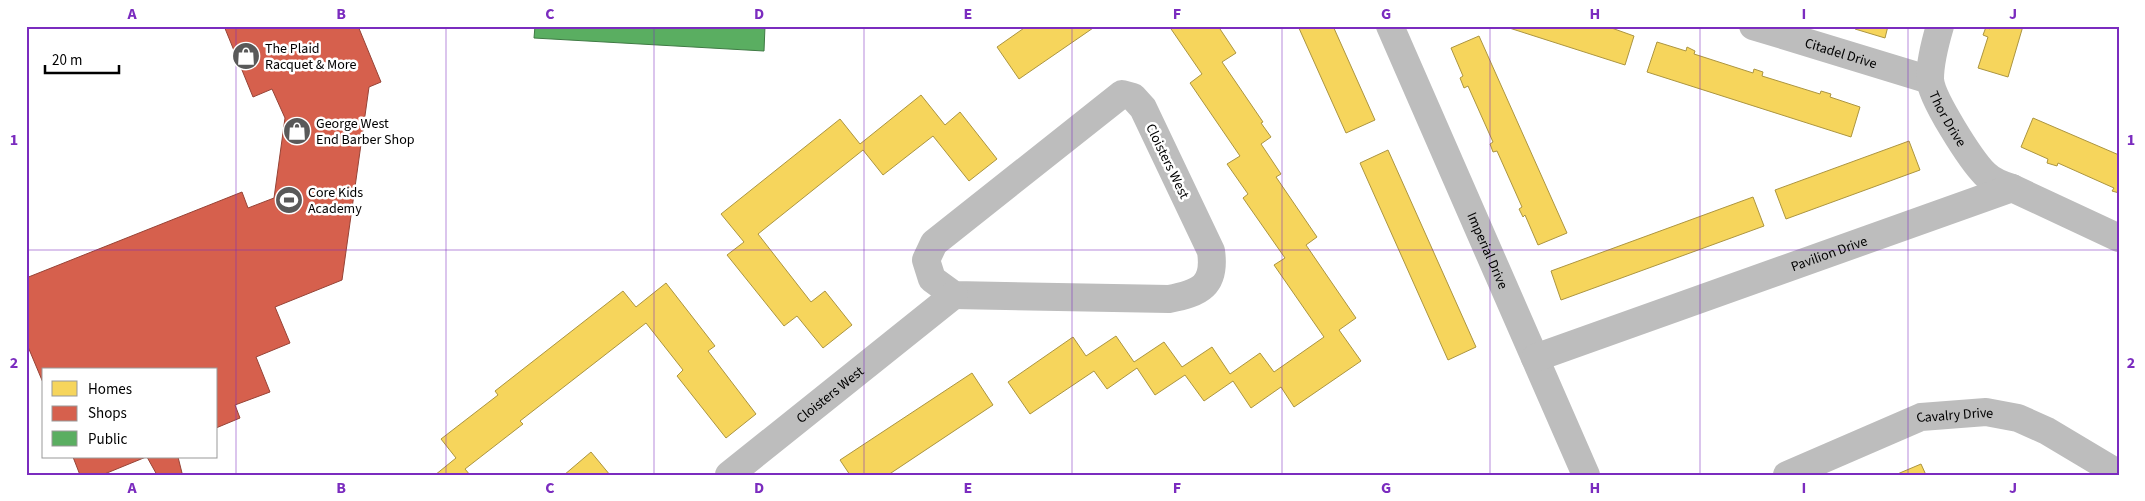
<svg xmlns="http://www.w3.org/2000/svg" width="2145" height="501" viewBox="0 0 2145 501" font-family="'Source Sans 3',sans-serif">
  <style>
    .homes { fill: #f6d55c; stroke: #ac9540 }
    .shops { fill: #d6604d; stroke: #964336 }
    .public { fill: #5aae61; stroke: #3f7a44 }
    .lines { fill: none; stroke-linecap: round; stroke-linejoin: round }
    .minor { stroke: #bdbdbd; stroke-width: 28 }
    .grid { fill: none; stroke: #7b2cbf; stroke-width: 1; stroke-opacity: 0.55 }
    .labels { text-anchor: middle; stroke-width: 5; stroke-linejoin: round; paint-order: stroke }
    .poi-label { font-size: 14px; fill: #000; stroke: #fff; text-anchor: start }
    .street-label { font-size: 14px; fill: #000; stroke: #fff }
    .neatline { fill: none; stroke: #7b2cbf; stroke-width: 2 }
    .grid-label { font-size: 16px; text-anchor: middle; font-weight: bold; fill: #7b2cbf }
  </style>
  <rect width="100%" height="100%" fill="#fff"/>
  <g class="homes">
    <polygon points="1027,26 1096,26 1019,79 997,47"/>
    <polygon points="1169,26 1218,26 1236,53 1222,62 1263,122 1261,123 1271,137 1261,144 1281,174 1276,177 1317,237 1306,245 1356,318 1339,330 1361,361 1294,407 1281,387 1251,408 1233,381 1204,401 1185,375 1155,395 1137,368 1107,389 1094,371 1030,414 1008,382 1073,337 1086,356 1116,336 1134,362 1164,342 1182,367 1212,347 1230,374 1260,353 1274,372 1324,337 1274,265 1285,258 1243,198 1248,194 1227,164 1240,156 1190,83 1202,74"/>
    <polygon points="1298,26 1333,26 1375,120 1346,133"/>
    <polygon points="1503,26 1606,26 1634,36 1625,65"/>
    <polygon points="1856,26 1888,26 1885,38 1855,29"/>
    <polygon points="1991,26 2023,26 2008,77 1978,68 1988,37 1983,35 1986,27 1990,29"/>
    <polygon points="1479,36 1567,233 1538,245 1525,215 1523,217 1519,209 1522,207 1497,151 1493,152 1490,144 1493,142 1468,86 1464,88 1460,78 1463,76 1451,48"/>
    <polygon points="1657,42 1686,51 1687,47 1695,51 1694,54 1753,73 1754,69 1763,72 1762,76 1820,94 1821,91 1831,94 1830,97 1860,107 1851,137 1647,72"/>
    <polygon points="921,95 945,125 960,112 997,159 969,181 933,136 883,175 863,150 758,234 811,302 825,291 852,325 823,348 797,316 784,326 727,255 744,242 721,214 840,119 860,144"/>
    <polygon points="2033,118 2119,155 2119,193 2112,191 2114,188 2058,163 2057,166 2047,163 2048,159 2021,147"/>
    <polygon points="1909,141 1920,170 1786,219 1775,190"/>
    <polygon points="1388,150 1476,347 1448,360 1360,163"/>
    <polygon points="1753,197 1764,226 1561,300 1551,271"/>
    <polygon points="666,283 715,346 708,351 756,414 726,438 677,376 683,370 646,323 520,421 523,424 465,469 470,475 435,475 456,458 441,439 498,395 495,391 623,291 636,307"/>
    <polygon points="972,373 993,405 888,475 850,475 840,460"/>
    <polygon points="591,452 610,475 564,475"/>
    <polygon points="1921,464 1926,475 1895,475"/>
  </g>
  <g class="shops">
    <polygon points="224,26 358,26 381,82 369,87 342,280 275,307 290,343 256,357 270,392 235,405 240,418 216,428 216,370 44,370 44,385 26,342 26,278 242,192 248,208 274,198 285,118 272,89 253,97"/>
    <polygon points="73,457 146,457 102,475 80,475"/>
    <polygon points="147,457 178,457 182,473 177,475 157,475"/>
  </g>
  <polygon class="public" points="535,26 765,26 764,51 534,38"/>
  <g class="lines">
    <g class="minor">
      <path id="s1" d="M1390 26 1586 475"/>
      <path id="s2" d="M1753 26 1930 80"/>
      <path id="s3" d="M1940 26C1935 43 1930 61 1930 79 1931 98 1971 160 1985 174 1993 182 2002 185 2012 188"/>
      <path d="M1122 94 1133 97 1143 108 1211 251C1216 286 1200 293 1169 299L954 295 932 279 926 260 934 243Z"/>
      <path id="s4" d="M1535 358 2012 188 2119 238"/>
      <path id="s5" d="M729 475 954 295"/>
      <path id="s6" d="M1787 475 1921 417 1986 412 2018 418 2047 431 2119 474"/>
    </g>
  </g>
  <path class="grid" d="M236 26V475M446 26V475M654 26V475M864 26V475M1072 26V475M1282 26V475M1490 26V475M1700 26V475M1908 26V475M26 250H2119"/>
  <defs>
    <g id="shop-disc" transform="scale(1.4375)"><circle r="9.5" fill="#595959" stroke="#fff"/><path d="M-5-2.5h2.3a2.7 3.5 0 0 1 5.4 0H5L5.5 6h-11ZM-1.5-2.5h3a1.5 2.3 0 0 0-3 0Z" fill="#fff"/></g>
    <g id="stadium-disc" transform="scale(1.4375)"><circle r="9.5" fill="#595959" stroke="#fff"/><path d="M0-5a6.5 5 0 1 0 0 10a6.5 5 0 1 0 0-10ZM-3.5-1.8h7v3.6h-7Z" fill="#fff"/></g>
  </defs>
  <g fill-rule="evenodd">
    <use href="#shop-disc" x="246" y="56"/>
    <use href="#shop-disc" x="297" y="131"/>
    <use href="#stadium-disc" x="289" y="200"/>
  </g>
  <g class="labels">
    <g class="poi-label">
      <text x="265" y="53">The Plaid<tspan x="265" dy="16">Racquet &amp; More</tspan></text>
      <text x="316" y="128">George West<tspan x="316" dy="16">End Barber Shop</tspan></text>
      <text x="308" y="197">Core Kids<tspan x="308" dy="16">Academy</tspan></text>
    </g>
    <g class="street-label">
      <text dy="5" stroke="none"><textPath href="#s2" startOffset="92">Citadel Drive</textPath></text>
      <text dy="5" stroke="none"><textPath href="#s3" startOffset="98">Thor Drive</textPath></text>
      <text transform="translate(1168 161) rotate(64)" y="5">Cloisters West</text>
      <text dy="5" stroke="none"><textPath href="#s1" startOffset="245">Imperial Drive</textPath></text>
      <text dy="5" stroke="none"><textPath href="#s4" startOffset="312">Pavilion Drive</textPath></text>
      <text dy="5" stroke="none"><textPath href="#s5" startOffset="129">Cloisters West</textPath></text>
      <text dy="5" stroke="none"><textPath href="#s6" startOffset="180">Cavalry Drive</textPath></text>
    </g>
  </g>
  <rect width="2145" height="501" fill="none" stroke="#ffffff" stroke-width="55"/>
  <rect x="42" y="368" width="175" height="90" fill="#ffffff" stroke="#999999"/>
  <rect x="52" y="381" width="25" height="15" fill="#f6d55c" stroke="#999999"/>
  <text x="88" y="394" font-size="15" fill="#000000">Homes</text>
  <rect x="52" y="406" width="25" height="15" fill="#d6604d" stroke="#999999"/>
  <text x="88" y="418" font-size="15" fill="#000000">Shops</text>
  <rect x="52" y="431" width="25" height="15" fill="#5aae61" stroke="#999999"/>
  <text x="88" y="444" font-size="15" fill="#000000">Public</text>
  <path d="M45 65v8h74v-8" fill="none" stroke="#000000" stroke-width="2.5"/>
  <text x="52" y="65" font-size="15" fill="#000000" stroke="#ffffff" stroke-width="4" paint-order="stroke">20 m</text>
  <rect x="28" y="28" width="2090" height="446" class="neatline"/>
  <g class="grid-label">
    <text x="132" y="19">A</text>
    <text x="341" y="19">B</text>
    <text x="550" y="19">C</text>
    <text x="759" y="19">D</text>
    <text x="968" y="19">E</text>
    <text x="1177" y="19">F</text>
    <text x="1386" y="19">G</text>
    <text x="1595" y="19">H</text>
    <text x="1804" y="19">I</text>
    <text x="2013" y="19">J</text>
    <text x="14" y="145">1</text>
    <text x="2131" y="145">1</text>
    <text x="14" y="368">2</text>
    <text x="2131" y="368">2</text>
    <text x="132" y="493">A</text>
    <text x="341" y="493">B</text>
    <text x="550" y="493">C</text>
    <text x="759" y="493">D</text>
    <text x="968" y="493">E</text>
    <text x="1177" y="493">F</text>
    <text x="1386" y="493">G</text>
    <text x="1595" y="493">H</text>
    <text x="1804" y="493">I</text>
    <text x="2013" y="493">J</text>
  </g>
</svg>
